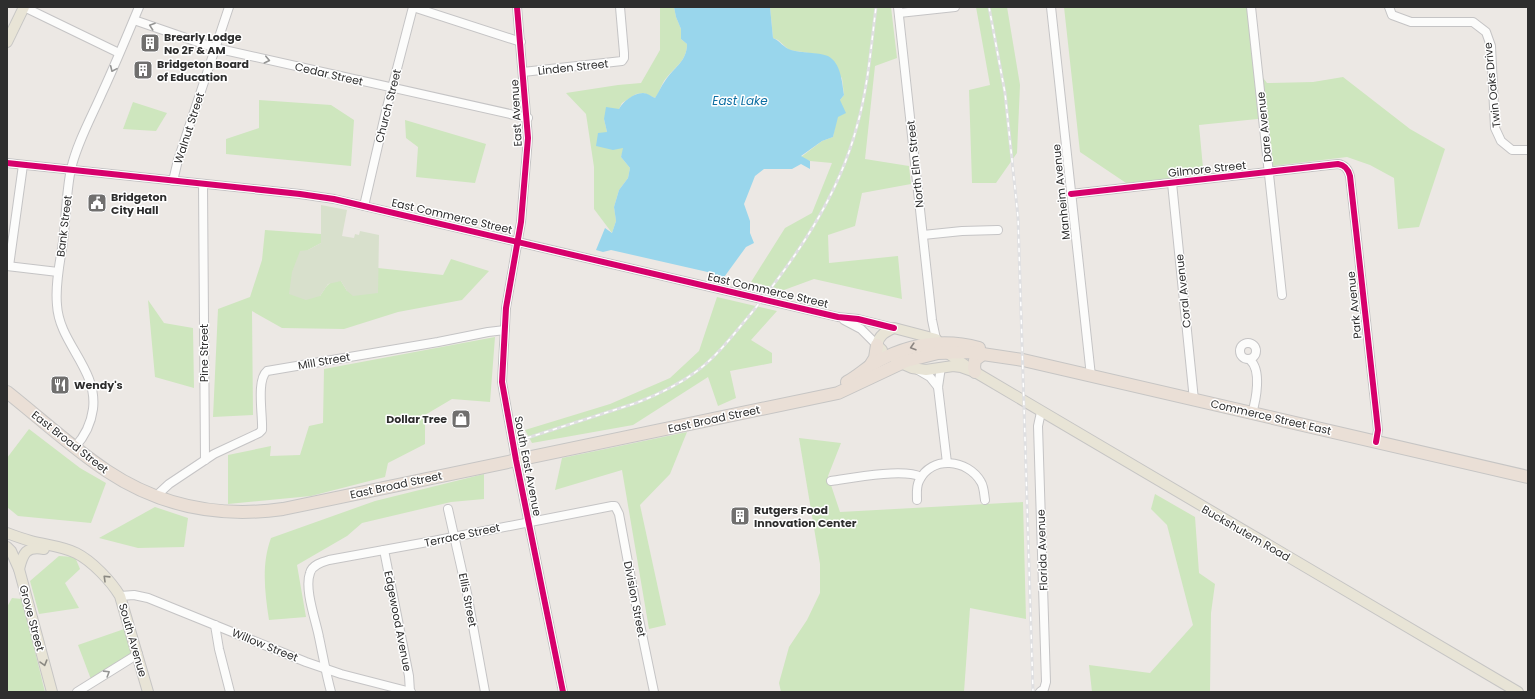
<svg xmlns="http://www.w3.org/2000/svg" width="1535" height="699" viewBox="0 0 1535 699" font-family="Poppins,sans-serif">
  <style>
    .green { fill: #cee6be }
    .cemetery { fill: #d8e0cc }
    .water { fill: #99d6ec }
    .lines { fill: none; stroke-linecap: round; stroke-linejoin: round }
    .minor-casing { stroke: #c5c4c5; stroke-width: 10 }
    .major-casing { stroke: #c6c5c4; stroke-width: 12 }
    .highway-casing { stroke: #c6c5c4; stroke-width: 14 }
    .minor { stroke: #fcfcfb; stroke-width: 8 }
    .major { stroke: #e8e4d6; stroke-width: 10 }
    .highway { stroke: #eadfd6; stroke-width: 12 }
    .rail-casing { stroke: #dfdfe1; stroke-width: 3 }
    .rail { stroke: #fff; stroke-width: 1.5; stroke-dasharray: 4.5; stroke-linecap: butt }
    .cycleway-casing { stroke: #fff; stroke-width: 8 }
    .cycleway { stroke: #d6006c; stroke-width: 6 }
    .oneway { stroke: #959594 }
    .oneway2 { stroke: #8c8682 }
    .oneway3 { stroke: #8b8982 }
    .labels { text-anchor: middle; stroke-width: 3; stroke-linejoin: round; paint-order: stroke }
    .poi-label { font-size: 11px; font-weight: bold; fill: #2e2e2e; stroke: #fff; text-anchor: start }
    .street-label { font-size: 11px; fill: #2e2e2e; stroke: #fff }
    .water-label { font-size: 12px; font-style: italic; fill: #0d6fa3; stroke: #fff }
  </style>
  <rect width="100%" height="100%" fill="#ece8e4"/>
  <g class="green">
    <path d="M660 7H674L676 17 681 29V39L687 44C687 62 673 68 664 81 661 86 659 93 655 98L644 93 636 94 622 103 619 109 604 119 607 132 624 148 621 157 630 168 628 178 619 190 614 207 616 221 612 233 594 209V167L586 114 566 93 618 85 641 83 660 50Z"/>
    <polygon points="770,7 891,7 897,58 875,66 865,159 909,166 911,184 862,193 855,226 828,235 829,263 898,256 902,299 814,279 784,290 751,282 785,228 812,213 832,163 810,161 801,157 822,141 833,137 840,100 844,95 842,78 816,54 789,50 778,40 773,38"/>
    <polygon points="976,7 1007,7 1020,85 1017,153 996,183 972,183 969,90 990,85"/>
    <polygon points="1064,7 1251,7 1257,70 1267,83 1313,82 1343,77 1410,129 1445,149 1419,227 1398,229 1394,178 1370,165 1347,157 1273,166 1267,118 1199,125 1204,179 1132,187 1080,152"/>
    <polygon points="259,100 331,105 354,120 351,166 226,154 226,139 259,128"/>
    <polygon points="133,102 167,113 156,131 123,129"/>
    <polygon points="405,120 486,144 475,183 416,177 418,147 406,138"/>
    <path d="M265 230 321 234V243L308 250 320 296C327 286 328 281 341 281L347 291 377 293 378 268 443 275 451 259 489 271 462 300 398 312 344 329 282 328 252 311 253 415 213 417 218 309 250 297 262 260Z"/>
    <polygon points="717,297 777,311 751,340 772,353 772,363 730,371 736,398 718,406 708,377 633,425 532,443 525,430 610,404 670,378 699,351"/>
    <polygon points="148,300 164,323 193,328 194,388 155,377"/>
    <polygon points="495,337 490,402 452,399 425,415 425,444 388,463 385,477 311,496 228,504 228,455 271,446 270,456 300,455 309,426 323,423 324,369"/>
    <polygon points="29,429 80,468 106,483 91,523 18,516 7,507 7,458"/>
    <polygon points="687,432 670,474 640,505 666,625 649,629 622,470 555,490 562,458"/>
    <polygon points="799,438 841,443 828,476 840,512 1023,502 1026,619 970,608 964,692 781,692 779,683 789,647 807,620 820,593 820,564"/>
    <path d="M484 474V499L451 502 362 523 347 536 297 565 306 617 269 620C265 593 261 565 271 538L375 501Z"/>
    <polygon points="1155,494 1195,517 1199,573 1215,584 1211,613 1210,692 1092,692 1089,665 1150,673 1193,625 1167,525 1151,509"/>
    <polygon points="155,507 188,518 184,547 138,548 99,538"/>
    <polygon points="59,556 75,557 80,569 65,583 79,608 39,614 30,581"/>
    <polygon points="12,598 22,599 45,692 7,692 7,607"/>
    <polygon points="130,627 138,654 92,682 78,645"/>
  </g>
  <polygon class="cemetery" points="321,205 347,210 342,236 354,238 355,234 359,235 360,231 379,235 378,293 353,296 347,291 341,281 328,284 320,296 306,300 289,294 292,272 300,251 308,250 321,243"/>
  <path class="water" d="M674 7H770L773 38C780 41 784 48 791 50 802 53 817 52 828 56 841 63 842 82 844 95L840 100 846 113 838 117 833 137 822 141 801 156 810 161V169L801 164 792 169H764L755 176 744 204 750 221V233L754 243 746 247 722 280H719L712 273 611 250 603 252 596 250 605 228 612 233 616 221 614 207 619 190 628 178 630 168 621 157 623 148 613 150 596 146 598 133 607 132 604 119 606 107 619 109C623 102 633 93 643 93 647 93 651 96 655 98 659 92 661 86 665 81 673 68 687 62 687 44L681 39V29L676 17Z"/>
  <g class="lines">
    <g class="minor-casing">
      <g id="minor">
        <polyline points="24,7 119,53"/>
        <polyline points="413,7 521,42"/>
        <polyline points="517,7 528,138 521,222 506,308 502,382 516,460 563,692"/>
        <polyline points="898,7 932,320 936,339"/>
        <polyline points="1051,7 1091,376"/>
        <polyline points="1251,7 1282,295"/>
        <polyline points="1389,7 1392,15 1411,22 1473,22 1486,32 1491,46 1495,128 1501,141 1512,150 1528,150"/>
        <polyline points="899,13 955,7"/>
        <polyline points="134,20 215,48 528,118"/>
        <polyline points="523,72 622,61 624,58 624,53 620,7"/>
        <polyline points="7,163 300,194 334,199 838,317 858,319 894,328"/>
        <polyline points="173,181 178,160 229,7"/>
        <polyline points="1172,183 1194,400"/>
        <polyline points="203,184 205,460"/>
        <path d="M1071 194 1338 164C1345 165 1348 169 1350 176L1373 384 1378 430 1376 442"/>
        <polyline points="364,206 386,111 413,7"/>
        <polyline points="923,235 962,231 998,230"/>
        <polyline points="7,266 58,272"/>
        <polyline points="9,266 23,165"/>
        <polyline points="844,320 861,329 877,345"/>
        <circle cx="1248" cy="351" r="8"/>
        <path d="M1250 360C1262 370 1256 400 1252 413"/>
        <polyline points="941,367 938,387 947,463"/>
        <polyline points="918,370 930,377 938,387"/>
        <path d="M75 447C85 436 91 424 93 409 98 369 59 343 57 305 55 284 60 262 63 242 66 218 66 193 71 169 77 143 91 118 102 93 115 65 127 36 139 7"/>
        <path d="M831 481C851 478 904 468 921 477"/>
        <path d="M155 497 169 484 214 454 259 433 262 430C263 416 256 380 267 371L438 342 488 332 505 330"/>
        <path d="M917 500C917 493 916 487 919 481 931 455 968 459 981 482 984 487 984 494 985 500"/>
        <polyline points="448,509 467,593 485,692"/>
        <polyline points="384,550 409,676 410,692"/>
        <polyline points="120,596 134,595 148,598 306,662 341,674 411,692"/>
        <polyline points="215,625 219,649 230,692"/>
        <polyline points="77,692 138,654"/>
        <path d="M331 692C326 674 323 656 319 637 316 621 304 589 310 573 312 565 322 562 329 560L433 541 612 506H615L619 514 635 600 654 692"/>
        <polyline points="1040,692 1044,689 1046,682 1038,426 1041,412"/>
      </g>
    </g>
    <g class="major-casing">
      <g id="major">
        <polyline points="7,42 24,7"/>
        <path d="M882 350 877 345C879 335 885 332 894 328L936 339 946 352 955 358 975 372 1518 692"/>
        <polyline points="896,361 912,368 926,370 953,366 961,367 975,372"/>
        <path d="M7 533C15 536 23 539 31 541 46 545 62 546 76 553 92 561 111 581 120 596L148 692"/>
        <polyline points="7,547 11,551 19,569 52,692"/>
        <path d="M19 569C23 553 26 546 44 549"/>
      </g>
    </g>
    <g class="highway-casing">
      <g id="highway">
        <polyline points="870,366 875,358 877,345"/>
        <polyline points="975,372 974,367 975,360 983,354"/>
        <path d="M847 382C858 376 867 367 878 361 910 344 943 338 979 348"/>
        <path d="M7 392C40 418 72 448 107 471 161 507 219 518 283 509L838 393 906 361 938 353 969 352 1023 360 1528 477"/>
      </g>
    </g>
    <use href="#minor" class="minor"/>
    <use href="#major" class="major"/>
    <use href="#highway" class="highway"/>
    <g class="rail-casing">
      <g id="rail">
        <polyline points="989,7 1005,93 1018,217 1033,692"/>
        <path d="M527 438 636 403C657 395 678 385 697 371 717 356 733 335 749 316 795 259 838 198 857 126 868 87 871 47 876 7"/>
      </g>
    </g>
    <use href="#rail" class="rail"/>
    <g class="cycleway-casing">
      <g id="cycleway">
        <polyline points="517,7 528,138 521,222 506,308 502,382 516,460 563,692"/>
        <polyline points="7,163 300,194 334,199 838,317 858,319 894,328"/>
        <path d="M1071 194 1338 164C1345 165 1348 169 1350 176L1373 384 1378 430 1376 442"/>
      </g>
    </g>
    <use href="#cycleway" class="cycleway"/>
  </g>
  <defs><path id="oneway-chevron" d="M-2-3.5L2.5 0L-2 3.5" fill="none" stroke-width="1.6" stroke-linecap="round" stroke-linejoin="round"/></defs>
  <g class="oneway">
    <use href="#oneway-chevron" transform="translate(152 26) rotate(-161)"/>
    <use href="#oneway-chevron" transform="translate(267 60) rotate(13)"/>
    <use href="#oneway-chevron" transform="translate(113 69) rotate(114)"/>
    <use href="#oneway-chevron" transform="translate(107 673) rotate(-32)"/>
  </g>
  <use class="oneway2" href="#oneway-chevron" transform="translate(913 347) rotate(163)"/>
  <g class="oneway3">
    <use href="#oneway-chevron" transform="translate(106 578) rotate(-136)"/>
    <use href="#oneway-chevron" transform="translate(44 663) rotate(74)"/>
  </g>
  <defs>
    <g id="building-square" transform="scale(1)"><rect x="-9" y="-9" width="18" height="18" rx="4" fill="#706f6e" stroke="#fff"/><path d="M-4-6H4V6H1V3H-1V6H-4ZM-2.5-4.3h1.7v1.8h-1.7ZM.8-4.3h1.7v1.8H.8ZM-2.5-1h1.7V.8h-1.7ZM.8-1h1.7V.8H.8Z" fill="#fff"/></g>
    <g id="civic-square" transform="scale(1)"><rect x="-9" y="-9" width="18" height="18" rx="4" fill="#706f6e" stroke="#fff"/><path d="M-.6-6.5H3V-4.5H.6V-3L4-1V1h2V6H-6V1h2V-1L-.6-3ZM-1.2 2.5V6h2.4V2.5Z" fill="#fff"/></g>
    <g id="restaurant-square" transform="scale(1)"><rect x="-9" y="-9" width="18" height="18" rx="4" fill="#706f6e" stroke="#fff"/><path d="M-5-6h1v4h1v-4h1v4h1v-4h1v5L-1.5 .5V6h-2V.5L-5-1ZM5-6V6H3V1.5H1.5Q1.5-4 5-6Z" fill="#fff"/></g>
    <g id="shop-square" transform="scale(1)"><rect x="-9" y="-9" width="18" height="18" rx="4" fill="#706f6e" stroke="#fff"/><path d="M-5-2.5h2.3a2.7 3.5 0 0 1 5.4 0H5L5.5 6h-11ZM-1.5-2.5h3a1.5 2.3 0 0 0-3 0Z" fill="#fff"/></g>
  </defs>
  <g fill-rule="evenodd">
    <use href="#building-square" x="150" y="43"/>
    <use href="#building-square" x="143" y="70"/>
    <use href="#civic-square" x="97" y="203"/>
    <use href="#restaurant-square" x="60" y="385"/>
    <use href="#shop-square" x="461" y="419"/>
    <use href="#building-square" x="740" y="516"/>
  </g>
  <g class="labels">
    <g class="poi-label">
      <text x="164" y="41">Brearly Lodge<tspan x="164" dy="13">No 2F &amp; AM</tspan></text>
      <text x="157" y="68">Bridgeton Board<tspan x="157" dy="13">of Education</tspan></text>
      <text x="111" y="201">Bridgeton<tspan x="111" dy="13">City Hall</tspan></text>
      <text x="74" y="389">Wendy's</text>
      <text x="447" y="423" text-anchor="end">Dollar Tree</text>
      <text x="754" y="514">Rutgers Food<tspan x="754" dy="13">Innovation Center</tspan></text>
    </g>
    <g class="street-label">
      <text transform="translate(573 67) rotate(-6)" y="4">Linden Street</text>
      <text transform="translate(329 74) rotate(13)" y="4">Cedar Street</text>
      <text transform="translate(1492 85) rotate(-96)" y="4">Twin Oaks Drive</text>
      <text transform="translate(388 106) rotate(-76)" y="4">Church Street</text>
      <text transform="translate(516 113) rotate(-93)" y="4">East Avenue</text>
      <text transform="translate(1264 127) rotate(-96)" y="4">Dare Avenue</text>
      <text transform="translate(189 128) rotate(-72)" y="4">Walnut Street</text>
      <text transform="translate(915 164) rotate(-96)" y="4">North Elm Street</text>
      <text transform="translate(1207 169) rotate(-6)" y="4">Gilmore Street</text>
      <text transform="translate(1061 192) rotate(-96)" y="4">Manheim Avenue</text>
      <text transform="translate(452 216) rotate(13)" y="4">East Commerce Street</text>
      <text transform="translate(64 226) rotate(-83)" y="4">Bank Street</text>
      <text transform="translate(768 290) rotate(13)" y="4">East Commerce Street</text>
      <text transform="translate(1183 291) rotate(-96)" y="4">Coral Avenue</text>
      <text transform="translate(1354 305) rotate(-96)" y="4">Park Avenue</text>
      <text transform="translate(204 353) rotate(-90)" y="4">Pine Street</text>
      <text transform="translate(324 361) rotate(-10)" y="4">Mill Street</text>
      <text transform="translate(1271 417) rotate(13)" y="4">Commerce Street East</text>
      <text transform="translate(714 419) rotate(-12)" y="4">East Broad Street</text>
      <text transform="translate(70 442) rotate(38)" y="4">East Broad Street</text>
      <text transform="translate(528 466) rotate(79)" y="4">South East Avenue</text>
      <text transform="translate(396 485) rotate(-12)" y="4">East Broad Street</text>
      <text transform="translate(1246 533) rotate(30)" y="4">Buckshutem Road</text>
      <text transform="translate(462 535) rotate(-12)" y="4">Terrace Street</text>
      <text transform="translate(1042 550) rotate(-92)" y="4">Florida Avenue</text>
      <text transform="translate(635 599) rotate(79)" y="4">Division Street</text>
      <text transform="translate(468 600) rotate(79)" y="4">Ellis Street</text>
      <text transform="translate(32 618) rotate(75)" y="4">Grove Street</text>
      <text transform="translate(398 621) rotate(79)" y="4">Edgewood Avenue</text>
      <text transform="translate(133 640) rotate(74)" y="4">South Avenue</text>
      <text transform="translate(265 645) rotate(22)" y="4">Willow Street</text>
    </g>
    <g class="water-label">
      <text x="740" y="105">East Lake</text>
    </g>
  </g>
  <rect width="1535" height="699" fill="none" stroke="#2e2e2e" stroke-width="16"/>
</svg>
